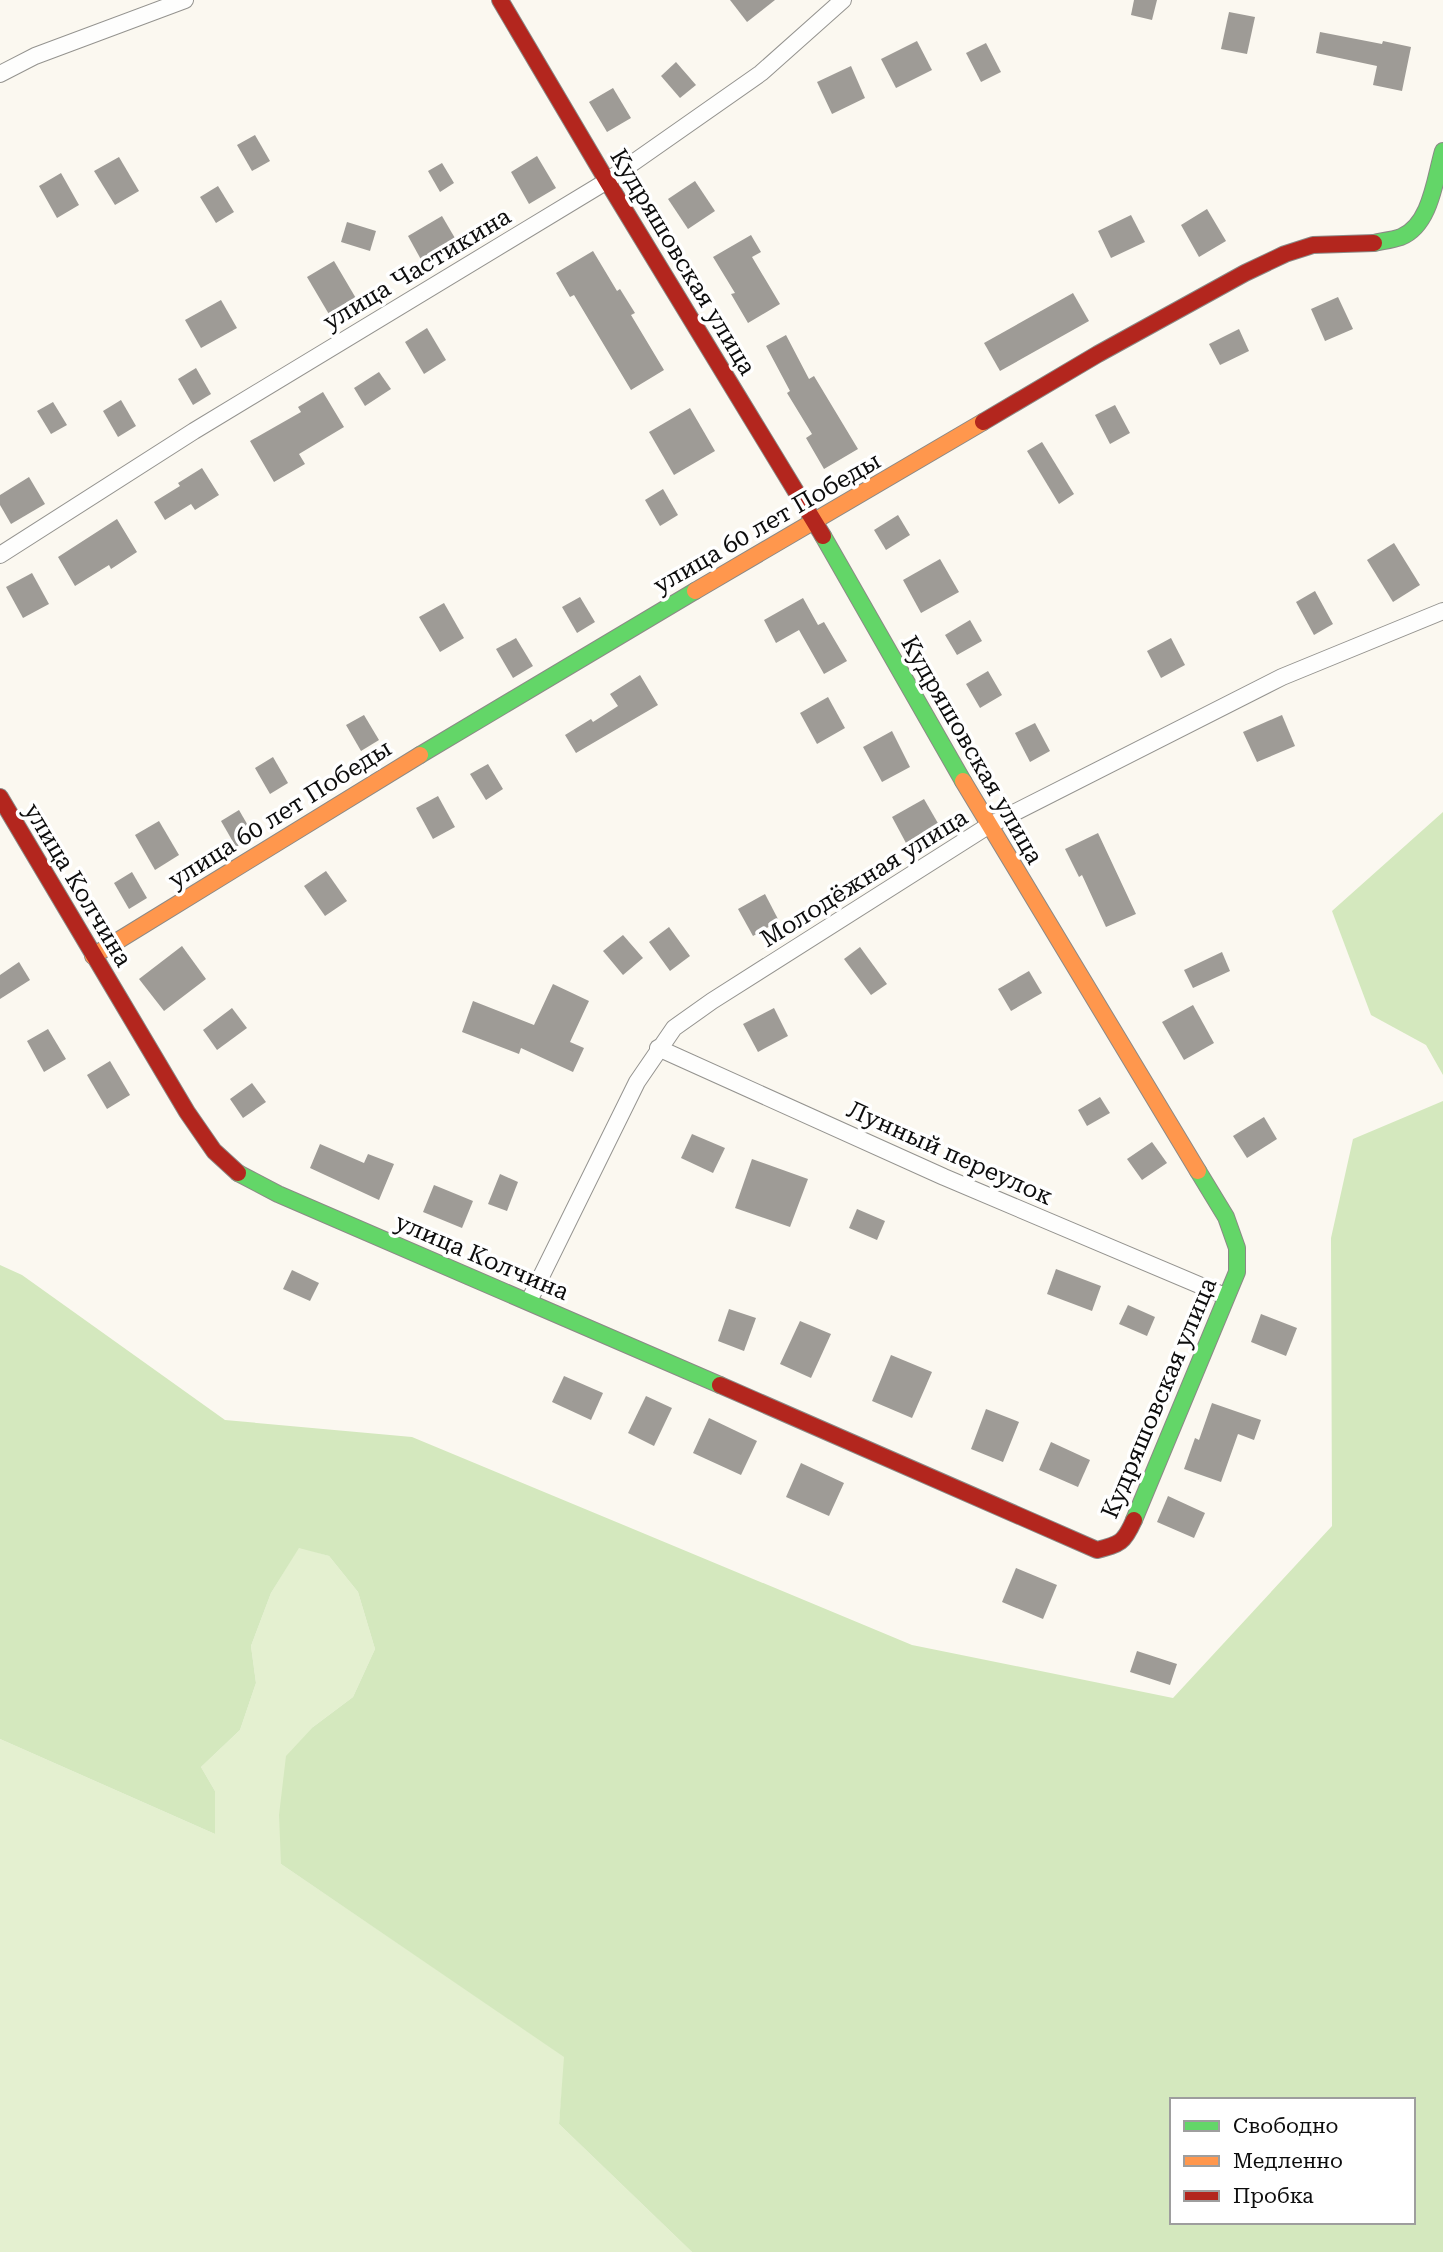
<svg xmlns="http://www.w3.org/2000/svg" width="1443" height="2252" viewBox="0 0 1443 2252" font-family="'Roboto Serif',serif">
  <style>
    .green { fill: #e4f0d0 }
    .forest { fill: #d4e8be; fill-rule: evenodd }
    .building { fill: #9e9b96 }
    .lines { fill: none; stroke-linecap: round; stroke-linejoin: round }
    .street-casing { stroke: #94938f; stroke-width: 18 }
    .fast-casing { stroke: #8b8986; stroke-width: 18 }
    .slow-casing { stroke: #8b8986; stroke-width: 18 }
    .jam-casing { stroke: #8b8986; stroke-width: 18 }
    .street { stroke: #fefefd; stroke-width: 16 }
    .fast { stroke: #63d668; stroke-width: 16 }
    .slow { stroke: #ff974d; stroke-width: 16 }
    .jam { stroke: #b3261e; stroke-width: 16 }
    .labels { text-anchor: middle; stroke-width: 7; stroke-linejoin: round; paint-order: stroke }
    .street-label { font-size: 24px; fill: #0d0d0d; stroke: #fff }
  </style>
  <rect width="100%" height="100%" fill="#fbf8f0"/>
  <polygon class="green" points="299,1547 329,1556 358,1592 375,1649 353,1697 313,1727 281,1864 565,2057 559,2124 692,2252 0,2252 0,1739 215,1834 215,1791 201,1767 240,1730 256,1683 251,1646 271,1593"/>
  <g class="forest">
    <polygon points="1443,812 1443,1075 1426,1045 1371,1015 1332,911"/>
    <path d="M1443 1101V2252H692L559 2124 564 2057 281 1864 279 1815 286 1756 313 1727 353 1697 375 1649 358 1592 329 1556 299 1548 271 1593 251 1646 256 1683 240 1730 201 1767 215 1791V1834L0 1739V1265L22 1275 225 1420 412 1437 912 1645 1173 1698 1332 1526 1331 1238 1353 1139ZM1172 2100H1413V2222H1172Z"/>
  </g>
  <g class="building">
    <polygon points="730,0 775,0 747,22"/>
    <polygon points="1134,0 1157,0 1152,20 1131,15"/>
    <polygon points="1229,12 1255,17 1247,54 1221,49"/>
    <polygon points="1320,32 1382,44 1383,41 1411,47 1402,91 1373,85 1377,66 1316,53"/>
    <polygon points="917,41 932,70 896,88 881,59"/>
    <polygon points="986,43 1001,72 981,82 966,53"/>
    <polygon points="676,62 696,85 680,98 661,76"/>
    <polygon points="851,66 865,98 832,114 817,82"/>
    <polygon points="613,88 631,118 607,132 589,102"/>
    <polygon points="255,135 270,161 252,171 237,145"/>
    <polygon points="537,156 556,188 529,204 511,172"/>
    <polygon points="119,157 139,191 115,205 94,171"/>
    <polygon points="442,163 454,183 440,192 428,171"/>
    <polygon points="61,173 79,205 57,218 39,186"/>
    <polygon points="695,181 715,211 688,229 668,199"/>
    <polygon points="218,186 234,212 216,223 200,197"/>
    <polygon points="1207,209 1226,241 1199,257 1181,225"/>
    <polygon points="1131,215 1145,242 1111,258 1098,231"/>
    <polygon points="442,216 459,245 424,265 408,236"/>
    <polygon points="347,222 376,231 370,251 341,242"/>
    <polygon points="751,235 761,252 752,257 780,304 748,323 731,294 735,293 713,257"/>
    <polygon points="593,251 617,291 620,289 635,313 631,315 664,370 631,390 574,295 570,297 556,273"/>
    <polygon points="334,261 357,300 330,316 307,277"/>
    <polygon points="1073,293 1089,321 1000,371 984,343"/>
    <polygon points="1338,297 1353,329 1325,341 1311,309"/>
    <polygon points="221,300 237,328 201,348 185,320"/>
    <polygon points="427,328 446,360 424,374 405,342"/>
    <polygon points="1239,329 1249,351 1220,365 1209,344"/>
    <polygon points="786,335 809,379 814,376 858,449 824,469 806,438 812,434 787,393 790,391 766,346"/>
    <polygon points="196,368 211,394 193,405 178,379"/>
    <polygon points="379,372 391,389 365,406 354,388"/>
    <polygon points="323,392 344,427 299,454 305,464 274,482 250,441 301,412 298,407"/>
    <polygon points="121,400 136,426 118,437 103,411"/>
    <polygon points="53,402 67,425 51,434 37,411"/>
    <polygon points="1115,405 1130,433 1110,444 1095,415"/>
    <polygon points="690,408 715,451 674,475 649,432"/>
    <polygon points="1042,442 1074,494 1059,504 1027,451"/>
    <polygon points="202,468 219,495 195,510 191,504 165,520 154,502 180,486 178,483"/>
    <polygon points="29,477 45,504 11,524 0,505 0,495"/>
    <polygon points="663,489 678,515 660,526 645,500"/>
    <polygon points="898,515 910,535 886,550 874,530"/>
    <polygon points="117,519 137,552 111,569 109,565 75,586 58,557"/>
    <polygon points="1394,543 1420,585 1393,602 1367,560"/>
    <polygon points="940,559 959,592 921,613 903,580"/>
    <polygon points="32,573 49,604 23,618 6,587"/>
    <polygon points="1315,591 1333,624 1314,635 1296,602"/>
    <polygon points="580,597 595,622 577,633 562,607"/>
    <polygon points="803,598 818,625 824,622 847,661 824,674 799,630 776,643 764,620"/>
    <polygon points="444,603 464,638 440,652 419,617"/>
    <polygon points="970,620 982,641 957,655 945,635"/>
    <polygon points="516,638 533,666 513,678 496,649"/>
    <polygon points="1171,638 1185,665 1161,678 1147,651"/>
    <polygon points="988,671 1002,695 980,708 966,684"/>
    <polygon points="640,675 658,705 576,753 565,735 591,719 593,722 618,706 610,694"/>
    <polygon points="828,697 845,728 817,744 800,713"/>
    <polygon points="364,715 379,740 361,751 346,725"/>
    <polygon points="1282,715 1295,746 1257,762 1243,732"/>
    <polygon points="1035,723 1050,751 1030,762 1015,733"/>
    <polygon points="892,731 910,767 882,782 863,747"/>
    <polygon points="273,757 288,783 270,794 255,768"/>
    <polygon points="488,764 503,789 486,800 470,774"/>
    <polygon points="438,796 455,827 433,839 416,808"/>
    <polygon points="924,799 939,825 906,843 892,817"/>
    <polygon points="239,810 254,836 236,847 221,821"/>
    <polygon points="159,821 179,855 155,870 135,835"/>
    <polygon points="1098,833 1136,914 1106,927 1082,875 1079,877 1065,849"/>
    <polygon points="326,871 347,901 325,916 304,886"/>
    <polygon points="132,872 147,898 129,909 114,883"/>
    <polygon points="765,894 779,921 753,936 738,909"/>
    <polygon points="669,927 690,956 670,971 649,942"/>
    <polygon points="623,935 643,958 623,975 603,951"/>
    <polygon points="182,946 206,979 164,1011 139,979"/>
    <polygon points="860,947 887,984 871,995 844,959"/>
    <polygon points="1222,952 1230,971 1193,988 1184,970"/>
    <polygon points="19,962 30,980 0,999 0,975"/>
    <polygon points="1029,971 1042,993 1011,1011 998,989"/>
    <polygon points="553,984 589,1001 570,1042 584,1048 573,1072 521,1048 519,1054 462,1032 473,1001 534,1025"/>
    <polygon points="1193,1005 1214,1043 1184,1060 1162,1022"/>
    <polygon points="232,1008 247,1028 217,1050 203,1030"/>
    <polygon points="774,1008 788,1036 758,1052 743,1024"/>
    <polygon points="48,1029 66,1059 44,1072 27,1041"/>
    <polygon points="110,1061 130,1095 107,1109 87,1075"/>
    <polygon points="252,1083 266,1102 243,1118 230,1099"/>
    <polygon points="1100,1097 1110,1113 1087,1126 1078,1110"/>
    <polygon points="1264,1117 1277,1139 1247,1158 1233,1136"/>
    <polygon points="692,1134 725,1148 713,1173 681,1158"/>
    <polygon points="1152,1142 1167,1163 1142,1180 1127,1159"/>
    <polygon points="320,1144 364,1163 368,1154 394,1164 379,1200 310,1168"/>
    <polygon points="752,1159 808,1179 790,1227 735,1208"/>
    <polygon points="500,1174 518,1182 507,1211 488,1204"/>
    <polygon points="434,1185 473,1201 462,1228 423,1212"/>
    <polygon points="857,1209 885,1221 877,1240 849,1228"/>
    <polygon points="1056,1269 1101,1286 1092,1311 1047,1294"/>
    <polygon points="292,1270 319,1283 310,1301 283,1289"/>
    <polygon points="1128,1305 1155,1317 1147,1336 1119,1324"/>
    <polygon points="729,1309 756,1318 744,1351 718,1341"/>
    <polygon points="1261,1314 1297,1328 1286,1356 1251,1342"/>
    <polygon points="800,1321 831,1334 811,1378 780,1364"/>
    <polygon points="891,1355 932,1372 912,1418 872,1401"/>
    <polygon points="564,1376 603,1393 591,1420 552,1402"/>
    <polygon points="646,1396 672,1408 654,1446 628,1433"/>
    <polygon points="1212,1403 1261,1420 1254,1440 1238,1434 1221,1482 1184,1469 1195,1438 1199,1440"/>
    <polygon points="986,1409 1019,1422 1003,1462 971,1449"/>
    <polygon points="709,1418 757,1441 741,1475 693,1453"/>
    <polygon points="1051,1442 1090,1460 1078,1487 1039,1470"/>
    <polygon points="801,1463 844,1483 829,1516 786,1497"/>
    <polygon points="1168,1496 1205,1513 1194,1538 1157,1522"/>
    <polygon points="1016,1568 1057,1585 1043,1619 1002,1602"/>
    <polygon points="1137,1651 1177,1664 1170,1685 1130,1672"/>
  </g>
  <g class="lines">
    <g class="street-casing">
      <g id="street">
        <polyline points="0,74 35,56 185,0"/>
        <polyline points="0,555 194,431 607,181 761,73 843,0"/>
        <polyline points="658,1048 944,1177 1225,1296"/>
        <polyline points="529,1301 637,1082 674,1028 712,1001 988,826 1282,677 1443,611"/>
      </g>
    </g>
    <g class="fast-casing">
      <g id="fast">
        <path d="M1374 243C1383 241 1392 240 1401 237 1431 225 1435 178 1443 151"/>
        <polyline points="823,536 963,781"/>
        <polyline points="420,755 695,591"/>
        <polyline points="238,1173 278,1194 720,1385"/>
        <polyline points="1134,1520 1237,1272 1237,1248 1226,1217 1198,1171"/>
      </g>
    </g>
    <g class="slow-casing">
      <g id="slow">
        <polyline points="695,591 983,422"/>
        <polyline points="963,781 1198,1171"/>
        <polyline points="93,956 420,755"/>
      </g>
    </g>
    <g class="jam-casing">
      <g id="jam">
        <polyline points="500,0 607,181 823,536"/>
        <polyline points="983,422 1098,354 1245,273 1285,254 1313,245 1374,243"/>
        <polyline points="0,797 187,1112 214,1151 238,1173"/>
        <path d="M720 1385 1097 1550C1120 1544 1124 1543 1134 1520"/>
      </g>
    </g>
    <use href="#street" class="street"/>
    <use href="#fast" class="fast"/>
    <use href="#slow" class="slow"/>
    <use href="#jam" class="jam"/>
  </g>
  <g class="labels">
    <g class="street-label">
      <text transform="translate(683 262) rotate(59)" y="8">Кудряшовская улица</text>
      <text transform="translate(417 269) rotate(-31)" y="8">улица Частикина</text>
      <text transform="translate(767 523) rotate(-30)" y="8">улица 60 лет Победы</text>
      <text transform="translate(972 750) rotate(60)" y="8">Кудряшовская улица</text>
      <text transform="translate(280 814) rotate(-32)" y="8">улица 60 лет Победы</text>
      <text transform="translate(864 878) rotate(-32)" y="8">Молодёжная улица</text>
      <text transform="translate(78 885) rotate(59)" y="8">улица Колчина</text>
      <text transform="translate(950 1153) rotate(24)" y="8">Лунный переулок</text>
      <text transform="translate(482 1257) rotate(23)" y="8">улица Колчина</text>
      <text transform="translate(1159 1398) rotate(-67)" y="8">Кудряшовская улица</text>
    </g>
  </g>
  <rect x="1170" y="2098" width="245" height="126" fill="#ffffff" stroke="#9e9e9e" stroke-width="2"/>
  <rect x="1184" y="2121" width="35" height="10" fill="#63d668" stroke="#9e9e9e" stroke-width="2"/>
  <text x="1233" y="2133" font-size="21" fill="#0d0d0d">Свободно</text>
  <rect x="1184" y="2156" width="35" height="10" fill="#ff974d" stroke="#9e9e9e" stroke-width="2"/>
  <text x="1233" y="2168" font-size="21" fill="#0d0d0d">Медленно</text>
  <rect x="1184" y="2191" width="35" height="10" fill="#b3261e" stroke="#9e9e9e" stroke-width="2"/>
  <text x="1233" y="2203" font-size="21" fill="#0d0d0d">Пробка</text>
</svg>
